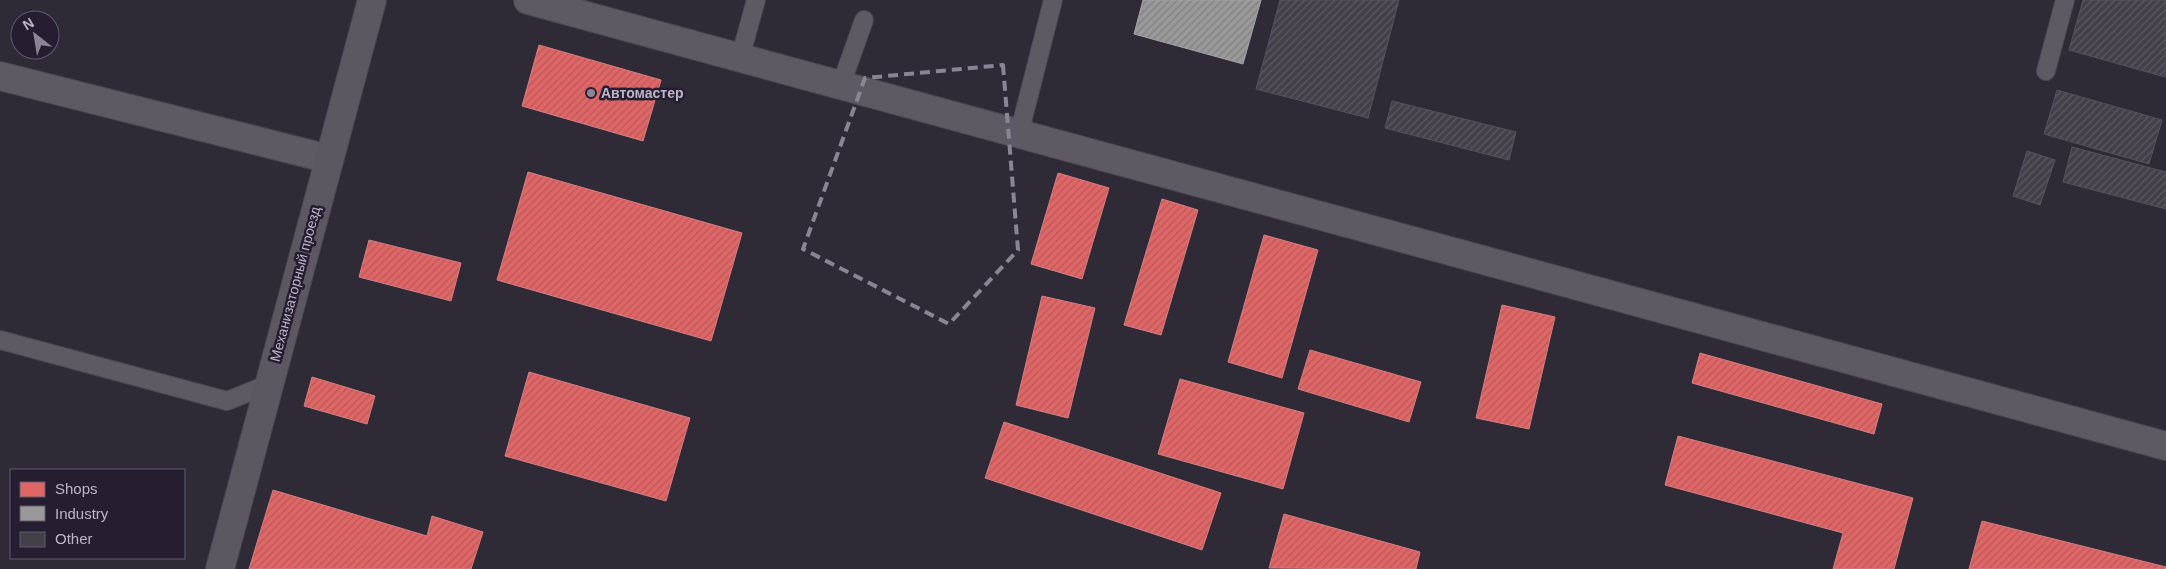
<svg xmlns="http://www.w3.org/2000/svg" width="2166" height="569" viewBox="0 0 2166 569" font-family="Arial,sans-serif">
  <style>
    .shops { fill: url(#shops-hatch); stroke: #d57e83 }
    .industry { fill: url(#industry-hatch); stroke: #a4a1a6 }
    .building { fill: url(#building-hatch); stroke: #56525d }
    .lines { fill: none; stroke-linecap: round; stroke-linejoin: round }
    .lane-casing { stroke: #49464f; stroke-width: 20 }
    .street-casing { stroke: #49464f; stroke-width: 30 }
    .secondary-casing { stroke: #494550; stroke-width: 30 }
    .lane { stroke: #5e5a64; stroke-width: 18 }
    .street { stroke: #5e5a64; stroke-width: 28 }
    .secondary { stroke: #5c5862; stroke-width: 28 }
    .marked { fill: none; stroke: #8a8494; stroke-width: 4; stroke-dasharray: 10 6; stroke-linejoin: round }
    .poi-dot { fill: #8a8494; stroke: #251e30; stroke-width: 2 }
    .labels { text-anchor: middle; stroke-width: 5; stroke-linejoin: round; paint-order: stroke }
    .poi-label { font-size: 14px; font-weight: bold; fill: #bcb5c6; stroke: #251e30; text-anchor: start }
    .street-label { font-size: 14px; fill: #bcb5c6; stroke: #251e30 }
  </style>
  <defs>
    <pattern id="shops-hatch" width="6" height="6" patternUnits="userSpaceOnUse" patternTransform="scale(1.25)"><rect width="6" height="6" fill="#e06666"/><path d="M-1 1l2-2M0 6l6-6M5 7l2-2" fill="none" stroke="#b65a5b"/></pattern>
    <pattern id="industry-hatch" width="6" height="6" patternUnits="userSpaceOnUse" patternTransform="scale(1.25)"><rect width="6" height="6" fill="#999"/><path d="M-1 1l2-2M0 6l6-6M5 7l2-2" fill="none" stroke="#818082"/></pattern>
    <pattern id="building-hatch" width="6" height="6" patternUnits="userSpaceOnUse" patternTransform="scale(1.25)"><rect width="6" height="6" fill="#44404a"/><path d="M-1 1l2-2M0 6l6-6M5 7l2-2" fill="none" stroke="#5d5963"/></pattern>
  </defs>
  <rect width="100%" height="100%" fill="#2e2a36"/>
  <g class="shops">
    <polygon points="539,45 661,80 643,141 522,106"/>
    <polygon points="528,172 742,233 711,341 497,280"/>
    <polygon points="1058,173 1109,188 1082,279 1031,264"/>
    <polygon points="1162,199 1198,210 1161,335 1124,325"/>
    <polygon points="1264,235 1318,250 1282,378 1228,362"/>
    <polygon points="369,240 461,263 451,301 359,277"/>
    <polygon points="1042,296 1095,308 1068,418 1016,405"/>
    <polygon points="1502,305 1555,317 1529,429 1476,418"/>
    <polygon points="1310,350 1421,382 1409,422 1298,389"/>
    <polygon points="1700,353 1882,404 1874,434 1692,383"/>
    <polygon points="529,372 690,418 666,501 505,456"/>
    <polygon points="312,377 375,396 367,424 304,406"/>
    <polygon points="1180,379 1304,413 1283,489 1158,454"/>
    <polygon points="1004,422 1221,493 1202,550 985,478"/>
    <polygon points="1678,436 1913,498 1894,569 1833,569 1843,533 1665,485"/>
    <polygon points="273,490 427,536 432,516 483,532 471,569 249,569"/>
    <polygon points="1284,514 1420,552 1416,569 1269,568"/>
    <polygon points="1982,521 2166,567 2166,569 1969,569"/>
  </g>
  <polygon class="industry" points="1143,0 1261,0 1243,64 1134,34"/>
  <g class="building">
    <polygon points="1280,0 1399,0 1368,118 1256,89"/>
    <polygon points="2083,0 2166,0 2165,77 2069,50"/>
    <polygon points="2057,90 2162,120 2149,164 2044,134"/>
    <polygon points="1392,101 1516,132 1509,160 1385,128"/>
    <polygon points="2072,147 2166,172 2166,209 2063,182"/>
    <polygon points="2027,151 2055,160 2040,205 2013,196"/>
  </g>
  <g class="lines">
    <g class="lane-casing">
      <g id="lane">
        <polyline points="740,58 756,0"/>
        <polyline points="2046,71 2065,0"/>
        <polyline points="841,85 864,20"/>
        <polyline points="1019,134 1053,0"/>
        <polyline points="0,340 227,401 269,384"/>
      </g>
    </g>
    <g class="street-casing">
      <g id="street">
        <polyline points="528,0 2166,446"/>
        <polyline points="0,76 329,159"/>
      </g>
    </g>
    <g class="secondary-casing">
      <polyline id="secondary" points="220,569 372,0"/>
    </g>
    <use href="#lane" class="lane"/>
    <use href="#street" class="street"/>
    <use href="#secondary" class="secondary"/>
  </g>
  <path class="marked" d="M1003 65 1018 250 949 324 803 249 865 78Z"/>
  <circle class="poi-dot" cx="591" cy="93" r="5"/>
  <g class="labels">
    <g class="poi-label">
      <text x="601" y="98">Автомастер</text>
    </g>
    <g class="street-label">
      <text transform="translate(295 284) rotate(-75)" y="5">Механизаторный проезд</text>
    </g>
  </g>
  <rect x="10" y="469" width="175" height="90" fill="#251e30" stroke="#615a6c"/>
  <rect x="20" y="482" width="25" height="15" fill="#e06666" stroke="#615a6c"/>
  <text x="55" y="494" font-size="15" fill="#bcb5c6">Shops</text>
  <rect x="20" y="506" width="25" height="15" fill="#999999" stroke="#615a6c"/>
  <text x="55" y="519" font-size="15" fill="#bcb5c6">Industry</text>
  <rect x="20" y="532" width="25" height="15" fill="#44404a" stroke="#615a6c"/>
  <text x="55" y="544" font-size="15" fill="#bcb5c6">Other</text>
  <g transform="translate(35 35) rotate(329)"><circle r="24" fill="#251e30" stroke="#615a6c"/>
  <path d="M0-4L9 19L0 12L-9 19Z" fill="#8a8494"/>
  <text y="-8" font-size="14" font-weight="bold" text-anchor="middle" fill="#bcb5c6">N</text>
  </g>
</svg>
